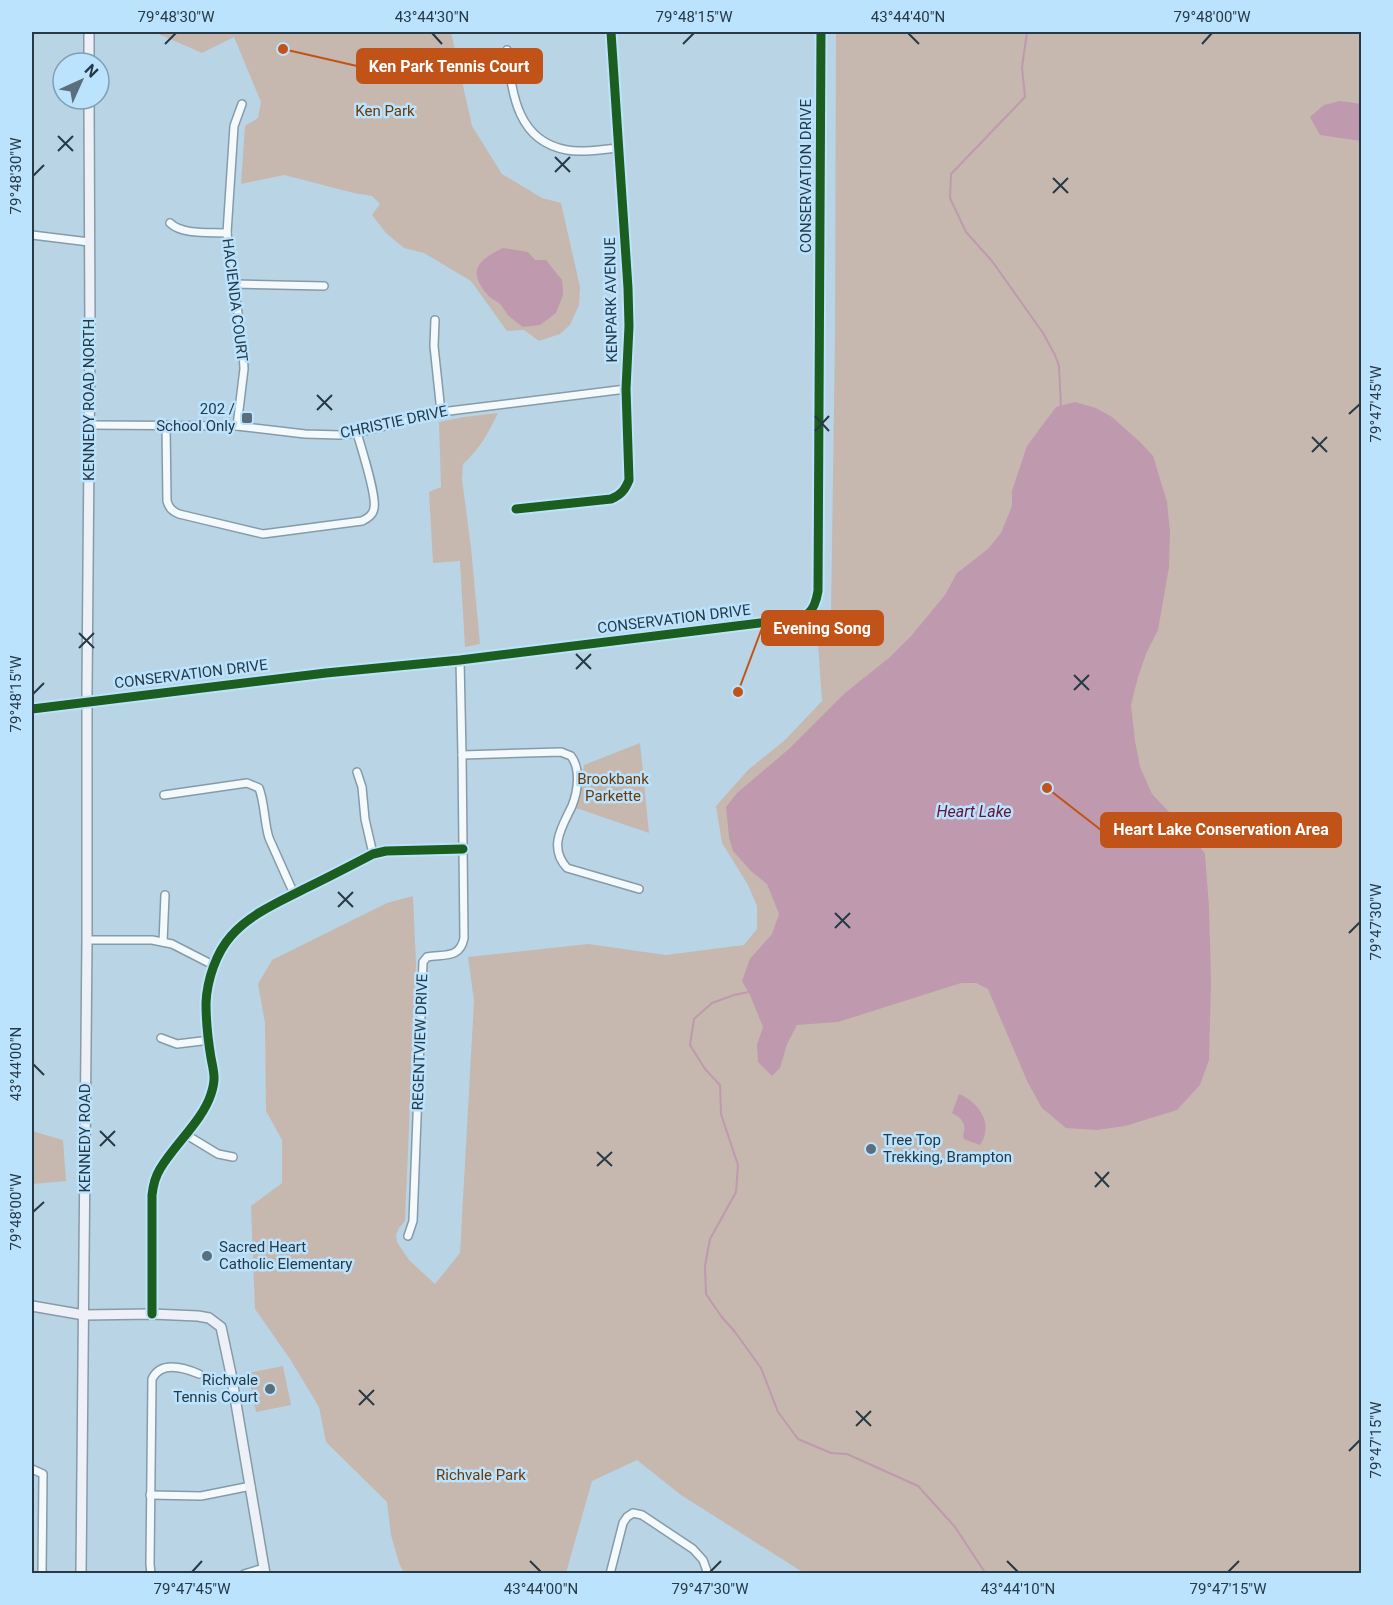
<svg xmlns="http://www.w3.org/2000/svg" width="1393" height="1605" viewBox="0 0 1393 1605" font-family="Roboto,sans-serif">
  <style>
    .green { fill: #c6b8ae }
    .water { fill: #bf99ae }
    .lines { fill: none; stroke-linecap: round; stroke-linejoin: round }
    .stream { stroke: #bf99ae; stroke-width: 2 }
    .street-casing { stroke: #869ba8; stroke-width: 10 }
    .secondary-casing { stroke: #869ba8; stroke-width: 12 }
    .street { stroke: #f4f9fb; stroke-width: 7 }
    .secondary { stroke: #edf0f6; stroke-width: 9 }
    .cycleway-casing { stroke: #bce3fd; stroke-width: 13 }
    .cycleway { stroke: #1b5e20; stroke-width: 9 }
    .ticks { fill: none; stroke: #253946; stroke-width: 2 }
    .poi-dot { fill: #596f7e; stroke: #bce3fd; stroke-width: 2 }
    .labels { text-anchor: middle; stroke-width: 5; stroke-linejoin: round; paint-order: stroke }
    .park-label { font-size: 15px; fill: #6b3908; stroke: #bce3fd }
    .street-label { font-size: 15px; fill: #253946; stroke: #bce3fd }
    .poi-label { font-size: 15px; fill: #253946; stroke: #bce3fd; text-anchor: end }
    .water-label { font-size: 16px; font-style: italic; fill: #611437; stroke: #bce3fd }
    .leader { fill: none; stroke: #c15318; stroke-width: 2 }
    .callout-dot { fill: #c15318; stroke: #bce3fd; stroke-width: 2 }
    .callout { fill: #c15318; stroke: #c15318; stroke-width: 2 }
    .callout-label { font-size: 16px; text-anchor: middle; font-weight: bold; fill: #fff }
    .neatline { fill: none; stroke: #253946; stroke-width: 2 }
    .ticks-label { font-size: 15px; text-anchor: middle; fill: #253946 }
  </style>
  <rect width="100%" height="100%" fill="#b9d4e5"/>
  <g class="green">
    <polygon points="154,32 451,32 472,126 502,174 542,198 561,203 580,287 579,305 570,325 560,334 539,341 524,330 507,331 471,281 424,253 404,248 386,233 372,215 380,204 372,196 354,193 284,175 241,184 245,126 258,118 261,102 234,37 202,53"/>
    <polygon points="836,32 1361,32 1361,1573 804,1573 681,1495 637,1460 592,1481 566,1573 404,1573 399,1563 391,1535 387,1502 326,1442 319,1407 290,1359 255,1309 251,1206 282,1183 282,1140 266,1111 265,1023 258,984 272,960 387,903 413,896 416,964 405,1221 399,1228 396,1235 397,1242 409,1260 435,1284 460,1253 474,1001 468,957 588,944 666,955 744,945 757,929 757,906 748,885 722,843 716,806 748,770 785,740 822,701 817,630 831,614 835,337"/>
    <path d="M498 413C489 432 479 450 463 464L462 479 471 548 480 644 465 647 460 561 433 563 429 492 441 487 439 422 464 417Z"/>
    <polygon points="640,743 649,833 576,808 580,798 584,765"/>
    <polygon points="32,1131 63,1140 66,1181 32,1184"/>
    <polygon points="283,1366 291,1405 256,1412 248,1373"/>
  </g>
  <g class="water">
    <polygon points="1340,101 1361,104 1361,141 1320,135 1310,117 1324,105"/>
    <path d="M503 248 528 252 535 260H546L562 280 563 295 556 313 540 325 523 327C518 323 512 319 508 315 505 311 502 306 499 303 495 300 490 298 487 294 466 270 480 259 503 248Z"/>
    <polygon points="1075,402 1096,408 1112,417 1139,441 1153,456 1167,502 1170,532 1169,567 1158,630 1146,654 1138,677 1131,705 1135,741 1140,767 1152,794 1194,838 1205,854 1209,907 1211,982 1209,1060 1200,1085 1177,1110 1125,1126 1097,1130 1066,1128 1042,1108 1028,1083 988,989 976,983 961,983 838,1022 797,1025 787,1044 780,1068 772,1076 758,1062 757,1045 763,1027 750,995 742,981 750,959 772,934 779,914 767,884 752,872 733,851 729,837 726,807 737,793 789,749 845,693 890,657 911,636 945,595 957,573 988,549 1001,533 1012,506 1012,491 1027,446 1056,407"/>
    <path d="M959 1094C980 1103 994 1125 980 1145L964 1139 963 1136C967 1124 962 1118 952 1113Z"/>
  </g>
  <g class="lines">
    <g class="stream">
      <polyline points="1027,32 1022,67 1025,97 951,174 950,198 966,232 992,261 1043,333 1055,355 1059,366 1061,408"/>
      <polyline points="749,992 734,995 712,1003 694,1019 690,1045 705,1069 720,1085 721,1114 738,1165 736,1192 710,1239 705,1266 706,1294 721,1316 735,1332 761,1368 778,1412 798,1439 831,1453 847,1454 918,1486 955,1527 986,1574"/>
    </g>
    <g class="street-casing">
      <g id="street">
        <path d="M507 50C512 92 516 141 567 150 583 153 602 149 619 148"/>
        <path d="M170 223C182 235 210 232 227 233"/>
        <polyline points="32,235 89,242"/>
        <polyline points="234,284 324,286"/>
        <polyline points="435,320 434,346 441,412"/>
        <polyline points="89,425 237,426 305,434 340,435 357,433 441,412 626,389"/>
        <path d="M166 425 167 501C169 508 172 511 179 514L263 534 362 521C368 518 373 515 374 508 377 496 361 447 357 433"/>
        <polyline points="237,426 244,369 243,350 227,233 234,126 242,104"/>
        <path d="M516 509 611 499C621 495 625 490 629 480L626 389 629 326 628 288 611 32"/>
        <path d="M87 702 326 673 460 660 784 620C807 617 814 615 818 591L821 32"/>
        <path d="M462 755 561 752 571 756C581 769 578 791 572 806 562 827 548 847 567 868L639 889"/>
        <polyline points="357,772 362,787 365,819 373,854"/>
        <path d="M164 795 247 783 259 788C265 804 264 822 269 838L294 894"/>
        <polyline points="87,940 152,940 172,944 213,965"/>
        <polyline points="163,942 165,895"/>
        <polyline points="161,1038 177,1044 210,1040"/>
        <polyline points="185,1134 218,1154 233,1157"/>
        <path d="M408 1236 413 1221 423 962 427 957C444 954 460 959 464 938L462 755 460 660"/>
        <path d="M152 1314V1195C153 1186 155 1177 160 1169 174 1145 203 1120 211 1094 216 1079 214 1073 211 1058 208 1040 206 1021 206 1003 207 980 216 953 231 936 250 914 279 902 304 889 327 878 350 866 373 854L386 851 463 849"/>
        <polyline points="32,1469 43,1474 42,1574"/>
        <polyline points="150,1495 201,1496 251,1486"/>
        <path d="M151 1574 150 1564 152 1379C161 1360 185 1368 199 1374"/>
        <polyline points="244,1574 264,1568"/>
        <polyline points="610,1574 623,1523 627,1517 633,1513 642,1515 693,1549 703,1560 708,1574"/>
      </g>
    </g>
    <g class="secondary-casing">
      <g id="secondary">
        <polyline points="89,32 89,63"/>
        <polyline points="32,709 87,702"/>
        <polyline points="32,1306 84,1315 152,1314 198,1316 209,1318 221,1327 231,1374 265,1574"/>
        <polyline points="81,1574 87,940 87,689 90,335 89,99"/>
      </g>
    </g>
    <use href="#street" class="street"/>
    <use href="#secondary" class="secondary"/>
    <g class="cycleway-casing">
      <g id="cycleway">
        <path d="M516 509 611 499C621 495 625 490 629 480L626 389 629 326 628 288 611 32"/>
        <path d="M32 709 326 673 460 660 784 620C807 617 814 615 818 591L821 32"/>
        <path d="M152 1314V1195C153 1186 155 1177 160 1169 174 1145 203 1120 211 1094 216 1079 214 1073 211 1058 208 1040 206 1021 206 1003 207 980 216 953 231 936 250 914 279 902 304 889 327 878 350 866 373 854L386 851 463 849"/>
      </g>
    </g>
    <use href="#cycleway" class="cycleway"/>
  </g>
  <path class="ticks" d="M432 33 442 44M908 33 919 44M165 44 176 33M683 44 694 33M1202 44 1212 33M58 136 73 151M58 151 73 136M555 157 570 172M555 172 570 157M33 176 44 165M1053 178 1068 193M1053 193 1068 178M317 395 332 410M317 410 332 395M1349 414 1360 404M815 416 829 431M815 431 829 416M1312 437 1327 452M1312 452 1327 437M79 633 94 648M79 648 94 633M576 654 591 669M576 669 591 654M1074 675 1089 690M1074 690 1089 675M33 694 44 683M338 892 353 907M338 907 353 892M835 913 850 928M835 928 850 913M1349 933 1360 922M33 1064 44 1075M100 1131 115 1146M100 1146 115 1131M597 1152 612 1166M597 1166 612 1152M1095 1172 1109 1187M1095 1187 1109 1172M33 1212 44 1202M359 1390 374 1405M359 1405 374 1390M856 1411 871 1426M856 1426 871 1411M1349 1451 1360 1440M530 1561 541 1572M1007 1561 1018 1572M192 1572 202 1561M710 1572 721 1561M1228 1572 1239 1561"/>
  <g class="poi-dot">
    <rect x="241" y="412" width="12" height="12" rx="3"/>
    <circle cx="871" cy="1149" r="6"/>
    <circle cx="207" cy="1256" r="6"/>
    <circle cx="270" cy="1389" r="6"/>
  </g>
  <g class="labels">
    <g class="park-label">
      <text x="385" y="116">Ken Park</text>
      <text x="613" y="784">Brookbank<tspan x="613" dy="17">Parkette</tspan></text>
      <text x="481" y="1480">Richvale Park</text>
    </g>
    <g class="street-label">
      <text transform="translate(806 176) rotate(-90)" y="5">CONSERVATION DRIVE</text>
      <text transform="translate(235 300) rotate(83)" y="5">HACIENDA COURT</text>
      <text transform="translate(611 300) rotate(-91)" y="5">KENPARK AVENUE</text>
      <text transform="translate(89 400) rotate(-90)" y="5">KENNEDY ROAD NORTH</text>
      <text transform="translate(394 422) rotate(-12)" y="5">CHRISTIE DRIVE</text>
      <text transform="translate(674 619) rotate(-7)" y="5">CONSERVATION DRIVE</text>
      <text transform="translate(191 674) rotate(-7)" y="5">CONSERVATION DRIVE</text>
      <text transform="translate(420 1042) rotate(-88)" y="5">REGENTVIEW DRIVE</text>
      <text transform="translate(85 1138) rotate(-90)" y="5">KENNEDY ROAD</text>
    </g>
    <g class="poi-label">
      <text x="235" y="414">202 /<tspan x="235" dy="17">School Only</tspan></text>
      <text x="883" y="1145" text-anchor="start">Tree Top<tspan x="883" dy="17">Trekking, Brampton</tspan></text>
      <text x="219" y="1252" text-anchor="start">Sacred Heart<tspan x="219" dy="17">Catholic Elementary</tspan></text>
      <text x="258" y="1385">Richvale<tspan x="258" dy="17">Tennis Court</tspan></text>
    </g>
    <g class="water-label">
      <text x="974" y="817">Heart Lake</text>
    </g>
  </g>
  <path class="leader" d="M283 49L357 66M738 692L762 628M1047 788L1101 830"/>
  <g class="callout-dot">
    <circle cx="283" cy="49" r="6"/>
    <circle cx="738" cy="692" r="6"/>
    <circle cx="1047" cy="788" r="6"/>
  </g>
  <g class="callout">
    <rect x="357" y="49" width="185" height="34" rx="6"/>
    <rect x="762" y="611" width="121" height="34" rx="6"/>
    <rect x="1101" y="813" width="240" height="34" rx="6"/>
  </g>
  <g class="callout-label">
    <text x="449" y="72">Ken Park Tennis Court</text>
    <text x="822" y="634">Evening Song</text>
    <text x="1221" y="835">Heart Lake Conservation Area</text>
  </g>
  <rect width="1393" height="1605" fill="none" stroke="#bce3fd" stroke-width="66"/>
  <g transform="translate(81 81) rotate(45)"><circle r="28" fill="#bce3fd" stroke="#809fb4" stroke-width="1.5"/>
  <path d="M0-4.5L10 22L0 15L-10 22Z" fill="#596f7e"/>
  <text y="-9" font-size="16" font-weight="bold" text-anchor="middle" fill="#253946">N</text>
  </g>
  <rect x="33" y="33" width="1327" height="1539" class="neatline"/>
  <g class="ticks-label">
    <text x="176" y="22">79°48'30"W</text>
    <text x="432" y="22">43°44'30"N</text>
    <text x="694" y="22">79°48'15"W</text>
    <text x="908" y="22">43°44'40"N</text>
    <text x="1212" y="22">79°48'00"W</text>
    <text transform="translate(16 176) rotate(-90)" y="5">79°48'30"W</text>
    <text transform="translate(1376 404) rotate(-90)" y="5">79°47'45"W</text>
    <text transform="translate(16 694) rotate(-90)" y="5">79°48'15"W</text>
    <text transform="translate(1376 922) rotate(-90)" y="5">79°47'30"W</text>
    <text transform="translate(16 1064) rotate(-90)" y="5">43°44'00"N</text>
    <text transform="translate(16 1212) rotate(-90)" y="5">79°48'00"W</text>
    <text transform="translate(1376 1440) rotate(-90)" y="5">79°47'15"W</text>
    <text x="192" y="1594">79°47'45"W</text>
    <text x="541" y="1594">43°44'00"N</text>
    <text x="710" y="1594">79°47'30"W</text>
    <text x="1018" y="1594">43°44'10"N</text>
    <text x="1228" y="1594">79°47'15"W</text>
  </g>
</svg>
